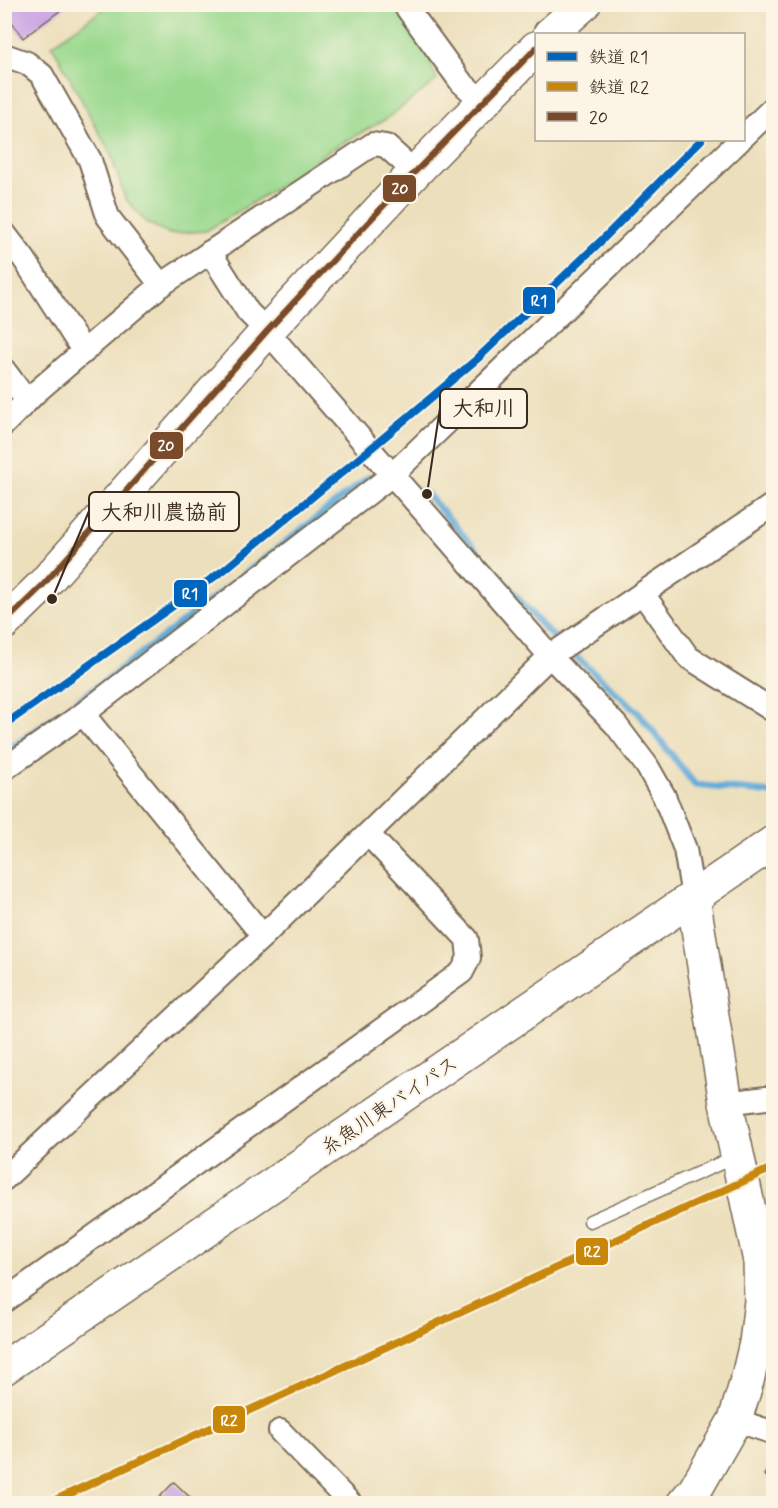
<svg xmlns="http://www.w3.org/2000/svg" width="778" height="1508" viewBox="0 0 778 1508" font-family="Mynerve,'Klee One',sans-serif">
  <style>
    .pitch { fill: #9ad98e; stroke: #6a8256; stroke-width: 1.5 }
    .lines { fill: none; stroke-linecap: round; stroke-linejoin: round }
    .stream { stroke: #60abd8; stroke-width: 7 }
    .building { fill: #c49ce3 }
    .lane-casing { stroke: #796955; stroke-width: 15 }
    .street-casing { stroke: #796955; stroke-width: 26 }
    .secondary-casing { stroke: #796955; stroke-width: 36 }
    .highway-casing { stroke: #796955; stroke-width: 36 }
    .lane { stroke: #fff; stroke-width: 12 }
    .street { stroke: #fff; stroke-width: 22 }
    .secondary { stroke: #fff; stroke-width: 33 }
    .highway { stroke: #fff; stroke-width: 33 }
    .bus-1-casing { stroke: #fcf5e5; stroke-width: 10 }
    .bus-1 { stroke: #7a4b2a; stroke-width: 6 }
    .rail-1-casing { stroke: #fcf5e5; stroke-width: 12 }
    .rail-2-casing { stroke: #fcf5e5; stroke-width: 12 }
    .rail-1 { stroke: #0065bd; stroke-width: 8 }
    .rail-2 { stroke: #c88708; stroke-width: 8 }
    .labels { text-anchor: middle; stroke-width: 4.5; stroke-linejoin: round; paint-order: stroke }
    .street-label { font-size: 20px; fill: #3b2a1e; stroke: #fcf5e5 }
    .leader { fill: none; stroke: #3b2a1e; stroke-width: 2 }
    .callout-dot { fill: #3b2a1e; stroke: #fcf5e5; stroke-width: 2 }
    .callout { fill: #fcf5e5; stroke: #3b2a1e; stroke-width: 2 }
    .callout-label { font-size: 21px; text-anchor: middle; font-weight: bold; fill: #3b2a1e }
    .line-badge { stroke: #fcf5e5; stroke-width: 2 }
    .badge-label { font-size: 16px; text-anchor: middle; font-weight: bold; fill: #fff }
  </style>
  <rect width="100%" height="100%" fill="#fcf5e5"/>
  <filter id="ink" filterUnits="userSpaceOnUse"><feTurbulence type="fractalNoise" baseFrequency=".0167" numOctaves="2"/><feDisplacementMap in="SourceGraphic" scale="12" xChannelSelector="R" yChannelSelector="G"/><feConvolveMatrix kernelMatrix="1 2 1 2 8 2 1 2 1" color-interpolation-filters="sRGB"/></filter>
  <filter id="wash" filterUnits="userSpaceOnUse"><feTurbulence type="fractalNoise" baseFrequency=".008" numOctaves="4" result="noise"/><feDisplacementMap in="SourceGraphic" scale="24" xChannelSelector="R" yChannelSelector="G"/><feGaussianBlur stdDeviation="1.35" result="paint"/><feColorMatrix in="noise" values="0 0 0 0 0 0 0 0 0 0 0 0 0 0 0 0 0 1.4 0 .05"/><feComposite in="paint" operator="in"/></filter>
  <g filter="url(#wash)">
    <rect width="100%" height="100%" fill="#ecdfbc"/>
    <polygon class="pitch" points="109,5 393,5 425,48 437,80 386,119 330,150 270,192 206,231 169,234 146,222 125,198 111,155 52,45"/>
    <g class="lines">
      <g class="stream">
        <polyline points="415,490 427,494 546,630 638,712 695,785 772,793"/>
        <path d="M4 753C130 666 249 571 369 477L379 480"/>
      </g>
    </g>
    <g id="blocks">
      <g class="building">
        <polygon points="4,4 69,4 23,38 4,11"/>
        <polygon points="774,1460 774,1481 764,1475"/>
        <polygon points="174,1482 197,1504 153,1504"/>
      </g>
    </g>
  </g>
  <g filter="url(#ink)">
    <use href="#blocks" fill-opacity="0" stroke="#796955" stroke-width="1.5"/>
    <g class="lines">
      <g class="lane-casing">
        <polyline id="lane" points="590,1221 737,1156"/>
      </g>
      <g class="street-casing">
        <g id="street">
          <polyline points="404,4 461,82 483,102"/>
          <polyline points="4,55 27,63 42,75 90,160 108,217 161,285"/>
          <polyline points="744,136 774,107"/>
          <polyline points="4,233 24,259 84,352"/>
          <polyline points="210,252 248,312 267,331 550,656 616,725 647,766 664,796 685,849 693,897"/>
          <polyline points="4,370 27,401"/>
          <polyline points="4,424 35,393 161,285 373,144 386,146 415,172"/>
          <polyline points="643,594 688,657 774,711"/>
          <polyline points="83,714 263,936"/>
          <polyline points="4,769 83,714 392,475 740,140"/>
          <polyline points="726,1103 774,1097"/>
          <polyline points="4,1179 263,936 550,656 774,504"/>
          <polyline points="4,1301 462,972 469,958 467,939 368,834"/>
          <polyline points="735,1420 774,1433"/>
          <polyline points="280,1431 351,1504"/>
        </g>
      </g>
      <g class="secondary-casing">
        <polyline id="secondary" points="683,1504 695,1490 735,1420 747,1381 756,1343 761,1301 760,1261 726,1103 693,897"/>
      </g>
      <g class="highway-casing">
        <g id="highway">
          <polyline points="550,34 584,4"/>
          <polyline points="4,623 43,585 267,331 415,172 536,48"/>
          <polyline points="4,1368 774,842"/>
        </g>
      </g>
      <use href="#lane" class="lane"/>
      <use href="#street" class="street"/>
      <use href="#secondary" class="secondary"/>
      <use href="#highway" class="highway"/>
      <g class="bus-1-casing">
        <polyline id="bus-1" points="4,623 43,585 267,331 415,172 536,48"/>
      </g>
      <use href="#bus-1" class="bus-1"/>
      <g class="rail-1-casing">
        <polyline id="rail-1" points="4,725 224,570 369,450 477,359 601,241 701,140"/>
      </g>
      <g class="rail-2-casing">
        <polyline id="rail-2" points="47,1504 774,1167"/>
      </g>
      <use href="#rail-1" class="rail-1"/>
      <use href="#rail-2" class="rail-2"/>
    </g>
  </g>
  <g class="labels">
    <g class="street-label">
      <text transform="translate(389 1105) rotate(-34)" y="7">糸魚川東バイパス</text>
    </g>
  </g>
  <path class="leader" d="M427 494L440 408M52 599L89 511"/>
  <g class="callout-dot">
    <circle cx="427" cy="494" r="6"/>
    <circle cx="52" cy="599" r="6"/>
  </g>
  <g class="callout">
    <rect x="440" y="389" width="87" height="39" rx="6"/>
    <rect x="89" y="492" width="150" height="39" rx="6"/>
  </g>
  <g class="callout-label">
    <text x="484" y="415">大和川</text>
    <text x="164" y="519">大和川農協前</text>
  </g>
  <g class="line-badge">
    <rect x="382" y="174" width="35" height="29" rx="6" fill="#7a4b2a"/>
    <rect x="522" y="286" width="34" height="29" rx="6" fill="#0065bd"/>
    <rect x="149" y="431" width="35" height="29" rx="6" fill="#7a4b2a"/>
    <rect x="173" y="579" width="35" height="29" rx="6" fill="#0065bd"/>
    <rect x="575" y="1237" width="34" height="29" rx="6" fill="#c88708"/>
    <rect x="212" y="1405" width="34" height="29" rx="6" fill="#c88708"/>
  </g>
  <g class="badge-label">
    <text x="400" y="194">20</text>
    <text x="539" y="306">R1</text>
    <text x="166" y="451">20</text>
    <text x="190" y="599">R1</text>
    <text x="592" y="1257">R2</text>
    <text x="229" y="1426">R2</text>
  </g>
  <rect width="778" height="1508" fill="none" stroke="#fcf5e5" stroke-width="24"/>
  <rect x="535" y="33" width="210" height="108" fill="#fcf5e5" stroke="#afa495" stroke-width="1.5"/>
  <rect x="547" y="52" width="30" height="9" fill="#0065bd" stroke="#afa495" stroke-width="1.5"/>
  <text x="589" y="63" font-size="18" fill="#3b2a1e">鉄道 R1</text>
  <rect x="547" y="82" width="30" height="9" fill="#c88708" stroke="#afa495" stroke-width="1.5"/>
  <text x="589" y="93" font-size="18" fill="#3b2a1e">鉄道 R2</text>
  <rect x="547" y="112" width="30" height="9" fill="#7a4b2a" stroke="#afa495" stroke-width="1.5"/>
  <text x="589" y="123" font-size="18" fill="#3b2a1e">20</text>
</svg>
